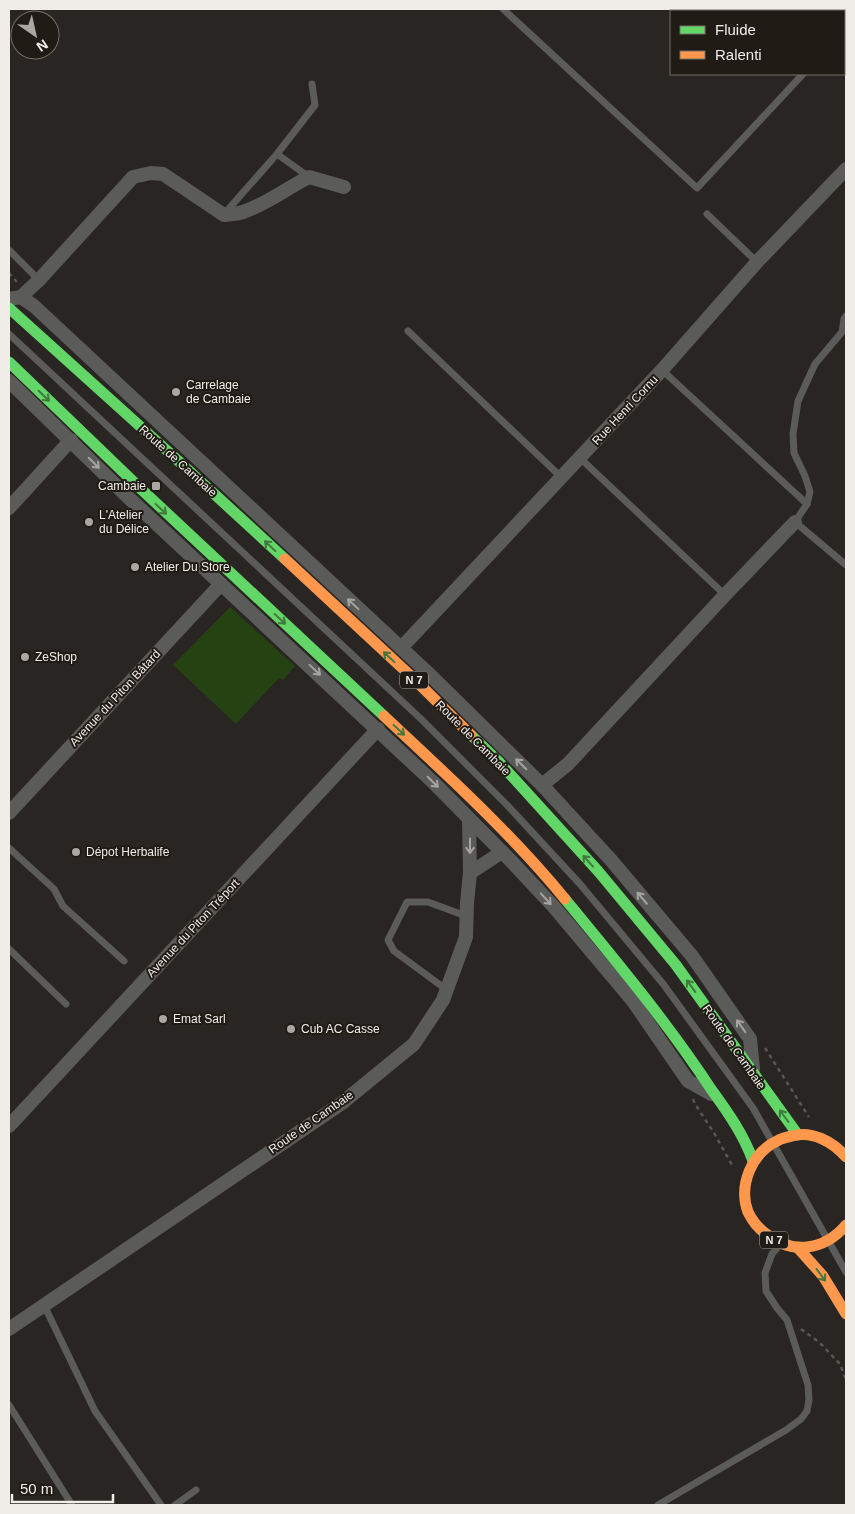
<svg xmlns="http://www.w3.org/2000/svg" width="855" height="1514" viewBox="0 0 855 1514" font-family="Helvetica,sans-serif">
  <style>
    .green { fill: #244212 }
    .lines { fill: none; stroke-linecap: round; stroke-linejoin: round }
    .path { stroke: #585757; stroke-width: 2.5; stroke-dasharray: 4 4; stroke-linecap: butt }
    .lane { stroke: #5b5b5a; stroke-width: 7 }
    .street { stroke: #5b5b5a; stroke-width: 14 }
    .fast { stroke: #63d668; stroke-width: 11 }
    .slow { stroke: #ff974d; stroke-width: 11 }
    .oneway { stroke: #42783e }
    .oneway2 { stroke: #a6a4a1 }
    .poi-dot { fill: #aaa6a3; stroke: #211b15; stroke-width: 2 }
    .labels { text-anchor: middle; stroke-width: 4; stroke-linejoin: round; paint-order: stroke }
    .shield { fill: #211b15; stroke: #b2ada9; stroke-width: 1 }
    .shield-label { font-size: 11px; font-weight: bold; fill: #f0ece8 }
    .poi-label { font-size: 12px; fill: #f0ece8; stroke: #211b15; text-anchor: start }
    .street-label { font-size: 12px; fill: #f0ece8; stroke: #211b15 }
  </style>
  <rect width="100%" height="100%" fill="#282522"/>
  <polygon class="green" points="230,607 295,666 283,680 279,678 236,724 173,665"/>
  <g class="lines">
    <g class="path">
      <polyline points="9,273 16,281 16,283"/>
      <polyline points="765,1048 809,1117"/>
      <polyline points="693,1099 695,1104 714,1133 732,1165"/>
      <polyline points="801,1329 820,1343 840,1364 846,1380"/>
    </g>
    <g class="lane">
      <polyline points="503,9 697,188 803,74"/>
      <polyline points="841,9 844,11"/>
      <polyline points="844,29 845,28 846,29"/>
      <polyline points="277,154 309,177"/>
      <polyline points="225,213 277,154 315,105 312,84"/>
      <polyline points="707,214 757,262"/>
      <polyline points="9,250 39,280"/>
      <polyline points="846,316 844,319 842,332 815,364 798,401 793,434 794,453 805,476 810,492 807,504 795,522 846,565"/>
      <polyline points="408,331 561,477"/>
      <polyline points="9,334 420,718 507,805 580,884 664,985 753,1108 846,1272"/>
      <polyline points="662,370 807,504"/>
      <polyline points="580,458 725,595"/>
      <polyline points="9,848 54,889 63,906 124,961"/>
      <polyline points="9,949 66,1004"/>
      <polyline points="447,990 394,951 388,940 407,902 428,902 466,916"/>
      <polyline points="44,1305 95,1411 161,1505"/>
      <polyline points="9,1405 72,1505"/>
      <polyline points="175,1505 196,1490"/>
      <polyline points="658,1505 786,1430 801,1419 807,1411 809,1400 808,1385 787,1320 777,1308 766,1291 765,1273 772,1254 779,1246"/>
    </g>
    <g class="street">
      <path d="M21 297 39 280 133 177 151 173 163 174 224 215C230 214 237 214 243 212 267 204 287 188 309 177L344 187"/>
      <polyline points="9,299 21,297 34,306 427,672 542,785 611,860 692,956 750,1039 753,1069"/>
      <polyline points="9,381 131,500 434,783 513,863 554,907 633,1001 688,1081 711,1094"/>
      <polyline points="9,508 71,440"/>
      <polyline points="401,648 662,370 757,262 846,169"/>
      <polyline points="542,785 568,764 725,595 795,522"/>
      <polyline points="9,813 221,584"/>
      <polyline points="470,873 502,852"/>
      <polyline points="9,1126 378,729"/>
      <polyline points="9,1329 342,1103 414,1044 443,1000 466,937 467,903 470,873 469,819"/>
    </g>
    <g class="fast">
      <polyline points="9,308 173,456 285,559"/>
      <polyline points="9,362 141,489 384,716"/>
      <polyline points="471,735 499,762 598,871 676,965 798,1135"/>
      <path d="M565 899C616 961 667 1022 711 1089 727 1111 744 1135 753 1161"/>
    </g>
    <g class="slow">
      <polyline points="285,559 413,678 471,735"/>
      <path d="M384 716C446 774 511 833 565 899"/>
      <path d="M846 1157C833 1142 812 1130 792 1136 787 1137 782 1138 777 1141 752 1153 738 1185 748 1212 752 1220 758 1228 765 1233 791 1255 824 1251 846 1225"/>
      <polyline points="798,1248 823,1276 846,1314"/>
    </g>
  </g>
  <defs><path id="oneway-shaft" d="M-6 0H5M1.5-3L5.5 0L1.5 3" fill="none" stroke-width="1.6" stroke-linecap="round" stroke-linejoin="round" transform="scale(1.25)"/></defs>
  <g class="oneway">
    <use href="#oneway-shaft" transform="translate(44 396) rotate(44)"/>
    <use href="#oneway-shaft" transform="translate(161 509) rotate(43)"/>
    <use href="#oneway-shaft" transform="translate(270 546) rotate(-137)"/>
    <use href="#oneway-shaft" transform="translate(280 619) rotate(43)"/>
    <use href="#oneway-shaft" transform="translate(389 657) rotate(-137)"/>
    <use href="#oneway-shaft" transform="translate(399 730) rotate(43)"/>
    <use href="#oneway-shaft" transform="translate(588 861) rotate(-132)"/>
    <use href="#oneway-shaft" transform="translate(691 986) rotate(-126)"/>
    <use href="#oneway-shaft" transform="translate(784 1116) rotate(-127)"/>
    <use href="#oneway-shaft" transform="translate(821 1275) rotate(53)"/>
  </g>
  <g class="oneway2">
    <use href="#oneway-shaft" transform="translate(94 463) rotate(45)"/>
    <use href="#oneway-shaft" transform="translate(353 604) rotate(-137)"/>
    <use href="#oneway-shaft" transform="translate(315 670) rotate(43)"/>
    <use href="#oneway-shaft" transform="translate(521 764) rotate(-135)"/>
    <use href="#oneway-shaft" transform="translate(433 782) rotate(45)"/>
    <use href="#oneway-shaft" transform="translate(470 846) rotate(90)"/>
    <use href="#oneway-shaft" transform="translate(642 898) rotate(-130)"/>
    <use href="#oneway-shaft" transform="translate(546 899) rotate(47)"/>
    <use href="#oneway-shaft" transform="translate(741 1026) rotate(-125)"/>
  </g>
  <g class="poi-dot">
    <circle cx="176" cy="392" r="5"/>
    <rect x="151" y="481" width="10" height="10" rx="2.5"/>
    <circle cx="89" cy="522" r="5"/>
    <circle cx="135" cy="567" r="5"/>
    <circle cx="25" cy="657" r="5"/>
    <circle cx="76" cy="852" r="5"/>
    <circle cx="163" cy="1019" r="5"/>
    <circle cx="291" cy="1029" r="5"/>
  </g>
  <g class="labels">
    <g class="shield">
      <rect x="400" y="671.5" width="28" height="17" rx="4"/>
      <rect x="760" y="1231.5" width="28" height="17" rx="4"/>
    </g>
    <g class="shield-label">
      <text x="414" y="684">N 7</text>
      <text x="774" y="1244">N 7</text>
    </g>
    <g class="poi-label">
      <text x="186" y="389">Carrelage<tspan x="186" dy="14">de Cambaie</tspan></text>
      <text x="146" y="490" text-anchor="end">Cambaie</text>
      <text x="99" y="519">L'Atelier<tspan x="99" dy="14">du Délice</tspan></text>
      <text x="145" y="571">Atelier Du Store</text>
      <text x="35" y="661">ZeShop</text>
      <text x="86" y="856">Dépot Herbalife</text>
      <text x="173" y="1023">Emat Sarl</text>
      <text x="301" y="1033">Cub AC Casse</text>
    </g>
    <g class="street-label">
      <text transform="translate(625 410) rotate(-47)" y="4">Rue Henri Cornu</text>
      <text transform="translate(178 461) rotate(42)" y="4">Route de Cambaie</text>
      <text transform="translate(115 698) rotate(-47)" y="4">Avenue du Piton Bâtard</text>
      <text transform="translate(473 738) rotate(45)" y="4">Route de Cambaie</text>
      <text transform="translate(193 928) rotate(-47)" y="4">Avenue du Piton Tréport</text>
      <text transform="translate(734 1047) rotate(55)" y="4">Route de Cambaie</text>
      <text transform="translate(311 1122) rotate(-35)" y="4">Route de Cambaie</text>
    </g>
  </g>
  <rect width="855" height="1514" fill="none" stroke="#f0ece8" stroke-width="20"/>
  <rect x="670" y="10" width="175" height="65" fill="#211b15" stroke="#746f69"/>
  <rect x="680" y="26" width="25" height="8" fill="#63d668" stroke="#746f69"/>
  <text x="715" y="35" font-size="15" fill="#f0ece8">Fluide</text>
  <rect x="680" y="51" width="25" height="8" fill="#ff974d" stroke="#746f69"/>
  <text x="715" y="60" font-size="15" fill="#f0ece8">Ralenti</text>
  <g transform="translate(35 35) rotate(146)"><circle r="24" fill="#211b15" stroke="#746f69"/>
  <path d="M0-4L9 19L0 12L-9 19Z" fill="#aaa6a3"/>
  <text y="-8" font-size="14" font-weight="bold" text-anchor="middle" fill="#f0ece8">N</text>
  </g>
  <path d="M12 1494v8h101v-8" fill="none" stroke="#f0ece8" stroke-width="2.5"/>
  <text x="20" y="1494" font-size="15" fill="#f0ece8" stroke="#211b15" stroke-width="4" paint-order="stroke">50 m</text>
</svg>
